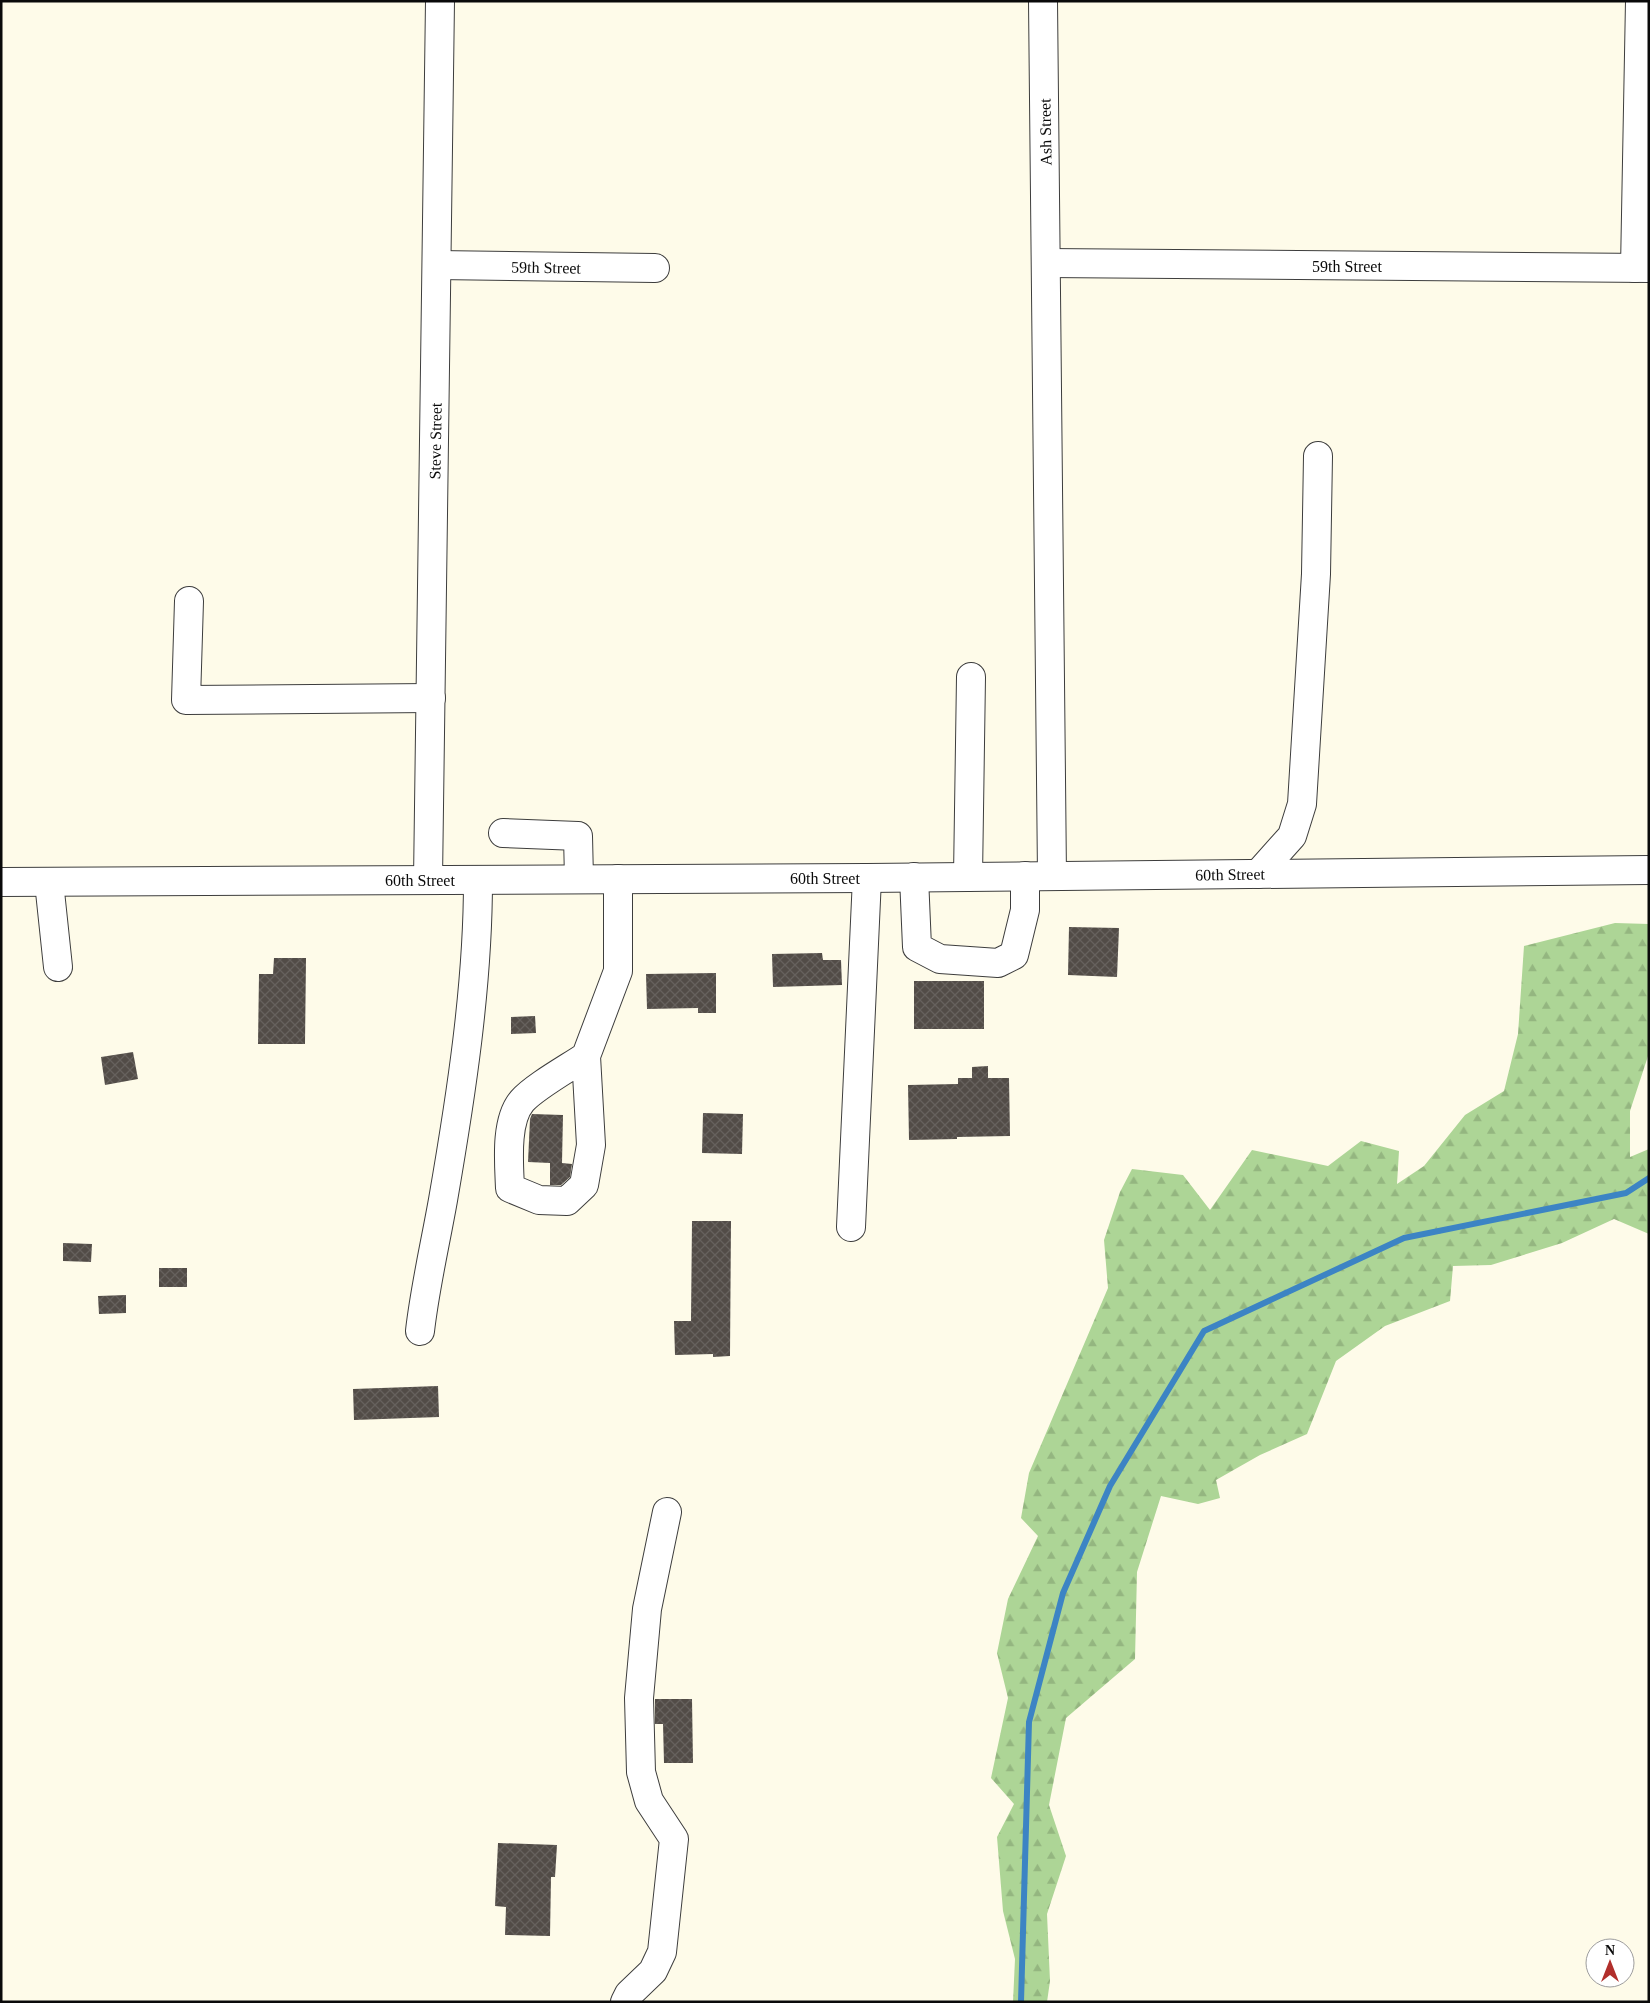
<svg xmlns="http://www.w3.org/2000/svg" width="1650" height="2003" viewBox="0 0 1650 2003" font-family="'Times New Roman',serif">
  <style>
    .forest { fill: url(#forest-firs) }
    .lines { fill: none; stroke-linecap: round; stroke-linejoin: round }
    .stream { stroke: #3c84c4; stroke-width: 6 }
    .building { fill: url(#building-cross-hatch) }
    .minor-casing { stroke: #3d3d3d; stroke-width: 30 }
    .minor { stroke: #fff; stroke-width: 28 }
    .labels { text-anchor: middle; stroke-width: 5; stroke-linejoin: round; paint-order: stroke }
    .street-label { font-size: 16px; fill: #0a0a0a; stroke: #fff }
  </style>
  <defs>
    <pattern id="forest-firs" width="22" height="20" patternUnits="userSpaceOnUse" patternTransform="scale(1.25)"><rect width="22" height="20" fill="#add596"/><path d="M5 1l3.5 6h-7zM16 11l3.5 6h-7z" fill="#94b680"/></pattern>
    <pattern id="building-cross-hatch" width="8" height="8" patternUnits="userSpaceOnUse" patternTransform="scale(1.25)"><rect width="8" height="8" fill="#524c47"/><path d="M0 0l8 8M0 8l8-8" fill="none" stroke="#66615d"/></pattern>
  </defs>
  <rect width="100%" height="100%" fill="#fefbe9"/>
  <polygon class="forest" points="1615,923 1649,924 1649,1053 1630,1111 1630,1157 1649,1149 1649,1234 1614,1219 1562,1243 1491,1265 1453,1266 1450,1301 1385,1326 1336,1361 1307,1434 1260,1455 1216,1480 1220,1498 1198,1504 1161,1496 1137,1572 1135,1659 1066,1718 1049,1805 1066,1856 1047,1914 1050,1981 1047,2002 1013,2002 1015,1959 1003,1911 997,1837 1014,1804 991,1778 1008,1698 997,1653 1008,1599 1038,1536 1021,1518 1029,1473 1108,1288 1104,1240 1120,1192 1132,1169 1183,1175 1210,1210 1252,1150 1328,1166 1361,1141 1399,1151 1397,1184 1424,1166 1465,1115 1504,1091 1518,1034 1524,946"/>
  <g class="lines">
    <polyline class="stream" points="1021,2002 1029,1722 1063,1593 1110,1486 1204,1331 1404,1238 1626,1193 1649,1178"/>
  </g>
  <g class="building">
    <polygon points="1069,927 1119,928 1117,977 1068,975"/>
    <polygon points="822,953 823,960 841,960 842,985 773,987 772,954"/>
    <polygon points="274,958 306,958 305,1044 258,1044 259,974 273,974"/>
    <polygon points="716,973 716,1013 698,1013 698,1008 647,1009 646,974"/>
    <rect x="914" y="981" width="70" height="48"/>
    <polygon points="535,1016 536,1033 511,1034 511,1017"/>
    <polygon points="133,1052 138,1079 105,1085 101,1057"/>
    <polygon points="988,1066 988,1078 1009,1078 1010,1136 957,1137 957,1139 909,1140 908,1085 958,1084 958,1078 972,1078 972,1067"/>
    <polygon points="703,1113 743,1114 742,1154 702,1153"/>
    <polygon points="532,1114 563,1115 562,1163 572,1164 570,1177 561,1185 550,1185 550,1163 528,1162 530,1119"/>
    <polygon points="692,1221 731,1221 730,1356 713,1357 713,1354 675,1355 674,1321 691,1321"/>
    <polygon points="63,1243 92,1244 91,1262 63,1261"/>
    <rect x="159" y="1268" width="28" height="19"/>
    <polygon points="126,1295 126,1313 99,1314 98,1296"/>
    <polygon points="438,1386 439,1417 354,1420 353,1389"/>
    <polygon points="655,1699 692,1699 693,1763 664,1763 663,1724 655,1724"/>
    <polygon points="498,1843 557,1845 555,1877 551,1877 550,1936 505,1935 506,1907 495,1906"/>
  </g>
  <g class="lines">
    <g class="minor-casing">
      <g id="minor">
        <polyline points="1043,1 1052,876"/>
        <polyline points="1046,263 1649,268"/>
        <polyline points="437,265 655,268"/>
        <polyline points="1635,268 1640,1"/>
        <polyline points="189,601 186,700 431,698"/>
        <polyline points="503,833 578,836 579,879"/>
        <polyline points="1258,874 1292,836 1302,804 1316,574 1318,456"/>
        <polyline points="914,877 917,947 940,959 998,963 1014,955 1025,910 1025,876"/>
        <polyline points="968,877 971,677"/>
        <polyline points="428,880 440,1"/>
        <polyline points="1,882 867,878 1649,870"/>
        <polyline points="49,882 58,967"/>
        <path d="M586 1056C570 1067 534 1087 522 1101 505 1121 509 1163 510 1188L539 1200 567 1201 584 1185 591 1145 586 1056 618 971V879"/>
        <polyline points="851,1227 867,878"/>
        <path d="M420 1331C425 1287 435 1245 443 1200 461 1096 478 986 478 880"/>
        <polyline points="625,2002 629,1994 653,1971 662,1952 674,1839 649,1801 641,1772 639,1698 647,1609 667,1512"/>
      </g>
    </g>
    <use href="#minor" class="minor"/>
  </g>
  <g class="labels">
    <g class="street-label">
      <text transform="translate(1045 132) rotate(-91)" y="6">Ash Street</text>
      <text x="1347" y="272">59th Street</text>
      <text transform="translate(546 267) rotate(1)" y="6">59th Street</text>
      <text transform="translate(435 441) rotate(-89)" y="6">Steve Street</text>
      <text transform="translate(1230 874) rotate(-1)" y="6">60th Street</text>
      <text x="825" y="884">60th Street</text>
      <text x="420" y="886">60th Street</text>
    </g>
  </g>
  <rect width="1650" height="2003" fill="none" stroke="#0a0a0a" stroke-width="5"/>
  <g transform="translate(1610 1963)"><circle r="24" fill="#ffffff" stroke="#9d9d9d"/>
  <path d="M0-4L9 19L0 12L-9 19Z" fill="#b12f2b"/>
  <text y="-8" font-size="14" font-weight="bold" text-anchor="middle" fill="#0a0a0a">N</text>
  </g>
</svg>
